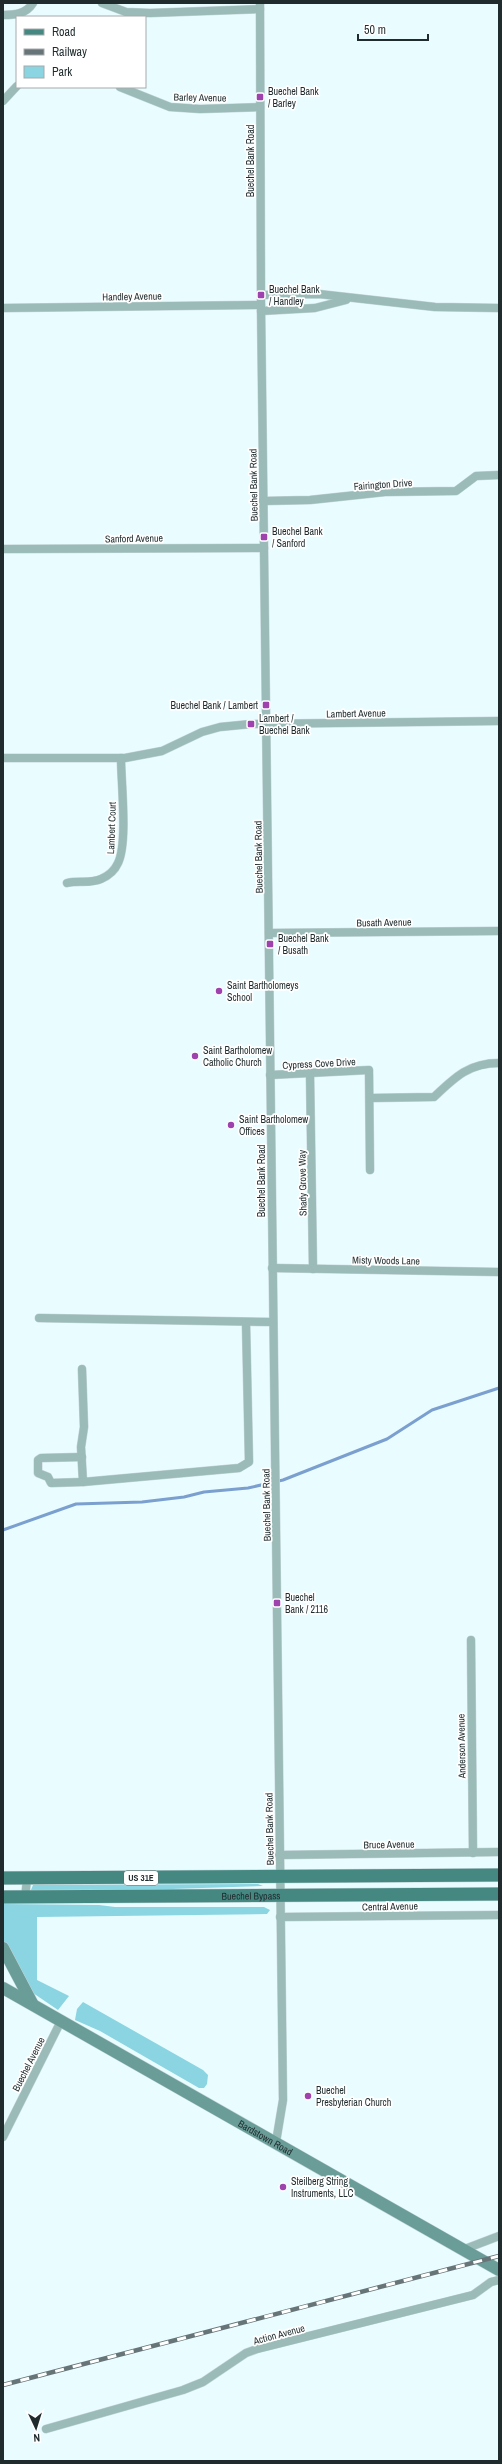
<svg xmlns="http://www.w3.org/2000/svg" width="502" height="2464" viewBox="0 0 502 2464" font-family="'Archivo Narrow',sans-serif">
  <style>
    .green { fill: #8bd4e1 }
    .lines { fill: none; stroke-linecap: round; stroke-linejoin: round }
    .stream { stroke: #7ba0cf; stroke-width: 3 }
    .minor-casing { stroke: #c5d6d9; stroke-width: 9 }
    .secondary-casing { stroke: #c5d6d9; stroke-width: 13 }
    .primary-casing { stroke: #c5d6d9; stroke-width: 14 }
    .minor { stroke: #9abbb7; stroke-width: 8 }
    .secondary { stroke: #6a9d98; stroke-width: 12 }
    .primary { stroke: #458882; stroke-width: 13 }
    .rail-casing { stroke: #677578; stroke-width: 4.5 }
    .rail { stroke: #fff; stroke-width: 3; stroke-dasharray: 9; stroke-linecap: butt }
    .poi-dot { fill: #9e43ae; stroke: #fff; stroke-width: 1.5 }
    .labels { text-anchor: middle; stroke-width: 3.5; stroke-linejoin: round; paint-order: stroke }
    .shield { fill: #fff; stroke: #626b6c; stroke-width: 1 }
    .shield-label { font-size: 9px; font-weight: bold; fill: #1f2b2d }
    .poi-label { font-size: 10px; fill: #1f2b2d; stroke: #fff; text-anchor: start }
    .street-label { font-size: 10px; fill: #1f2b2d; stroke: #fff }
  </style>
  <rect width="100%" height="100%" fill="#e9fcff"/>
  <g class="green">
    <polygon points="258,1884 263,1886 141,1890 31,1890 33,1885"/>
    <polygon points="3,1904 99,1905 115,1907 264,1907 270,1910 267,1914 37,1917 37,1980 69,1996 58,2010 33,1993 12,1958 3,1941"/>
    <polygon points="83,2002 203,2070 208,2075 207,2084 204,2088 199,2088 100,2031 75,2020 77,2009"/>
  </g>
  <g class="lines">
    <polyline class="stream" points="3,1530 76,1504 142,1502 184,1497 204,1492 248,1488 283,1480 387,1439 432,1410 499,1388"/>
    <g class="minor-casing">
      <g id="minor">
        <polyline points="102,3 126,12 150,13 260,9"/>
        <polyline points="260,3 261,305 283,2100 276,2142"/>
        <path d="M3 15C15 15 26 14 33 3"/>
        <polyline points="120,87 170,107 200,109 260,107"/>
        <polyline points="3,101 17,86"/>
        <polyline points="261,295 319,294 435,307 499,308"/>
        <polyline points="3,308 261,305"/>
        <polyline points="261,311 315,308 346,300"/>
        <polyline points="263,501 310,500 385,492 456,491 476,476 499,475"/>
        <polyline points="3,549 264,548"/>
        <polyline points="3,758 125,758 162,751 202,732 220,727 251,724 499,721"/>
        <path d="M67 883C78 880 90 884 101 879 108 876 115 870 118 863 128 843 121 782 121 758"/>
        <polyline points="269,933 499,931"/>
        <polyline points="310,1074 313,1269"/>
        <polyline points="270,1075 369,1070 370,1170"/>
        <path d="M370 1098 434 1097C455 1077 469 1063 499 1063"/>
        <polyline points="272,1268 499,1272"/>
        <polyline points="39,1318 273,1322"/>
        <polyline points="82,1369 84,1427 81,1447 83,1482 239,1468 249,1462 246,1323"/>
        <polyline points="82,1457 41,1458 38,1460 38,1473 48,1477 51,1483 83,1482"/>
        <polyline points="471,1640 473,1853"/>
        <polyline points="279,1855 499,1852"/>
        <polyline points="25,1898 27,1879"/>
        <polyline points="280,1917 499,1915"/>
        <polyline points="3,2137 61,2021"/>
        <polyline points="465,2249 499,2236"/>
        <polyline points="46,2429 183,2390 203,2382 246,2353 257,2349 473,2295 491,2282 499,2280"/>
      </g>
    </g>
    <g class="secondary-casing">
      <g id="secondary">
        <polyline points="3,1948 32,2003"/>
        <path id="s1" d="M3 1988 499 2270"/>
      </g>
    </g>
    <g class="primary-casing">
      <g id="primary">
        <polyline points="3,1878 499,1875"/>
        <path id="s2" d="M3 1897 499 1894"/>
      </g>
    </g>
    <use href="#minor" class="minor"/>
    <use href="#secondary" class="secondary"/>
    <use href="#primary" class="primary"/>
    <g class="rail-casing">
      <polyline id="rail" points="3,2385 499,2256"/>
    </g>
    <use href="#rail" class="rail"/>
  </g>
  <g class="poi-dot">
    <rect x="256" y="93" width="8" height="8" rx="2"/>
    <rect x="257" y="291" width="8" height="8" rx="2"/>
    <rect x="260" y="533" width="8" height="8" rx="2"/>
    <rect x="262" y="701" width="8" height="8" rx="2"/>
    <rect x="247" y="720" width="8" height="8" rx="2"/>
    <rect x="266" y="940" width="8" height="8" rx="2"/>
    <circle cx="219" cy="991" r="4"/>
    <circle cx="195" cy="1056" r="4"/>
    <circle cx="231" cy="1125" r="4"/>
    <rect x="273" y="1599" width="8" height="8" rx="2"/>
    <circle cx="308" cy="2096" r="4"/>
    <circle cx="283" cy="2187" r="4"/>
  </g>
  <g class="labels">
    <rect class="shield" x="124" y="1871" width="34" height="14" rx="3"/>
    <g class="shield-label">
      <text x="141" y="1881">US 31E</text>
    </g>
    <g class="poi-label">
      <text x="268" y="95">Buechel Bank<tspan x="268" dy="12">/ Barley</tspan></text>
      <text x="269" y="293">Buechel Bank<tspan x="269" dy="12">/ Handley</tspan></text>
      <text x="272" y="535">Buechel Bank<tspan x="272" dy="12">/ Sanford</tspan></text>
      <text x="258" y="709" text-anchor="end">Buechel Bank / Lambert</text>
      <text x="259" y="722">Lambert /<tspan x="259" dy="12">Buechel Bank</tspan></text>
      <text x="278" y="942">Buechel Bank<tspan x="278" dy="12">/ Busath</tspan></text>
      <text x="227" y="989">Saint Bartholomeys<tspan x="227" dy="12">School</tspan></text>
      <text x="203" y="1054">Saint Bartholomew<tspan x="203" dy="12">Catholic Church</tspan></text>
      <text x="239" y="1123">Saint Bartholomew<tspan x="239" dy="12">Offices</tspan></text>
      <text x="285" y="1601">Buechel<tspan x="285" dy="12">Bank / 2116</tspan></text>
      <text x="316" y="2094">Buechel<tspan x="316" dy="12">Presbyterian Church</tspan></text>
      <text x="291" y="2185">Steilberg String<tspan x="291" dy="12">Instruments, LLC</tspan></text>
    </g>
    <g class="street-label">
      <text transform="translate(200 97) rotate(1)" y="4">Barley Avenue</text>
      <text transform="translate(250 161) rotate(-90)" y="4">Buechel Bank Road</text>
      <text transform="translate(132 296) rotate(-1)" y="4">Handley Avenue</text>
      <text transform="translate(383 484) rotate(-4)" y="4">Fairington Drive</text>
      <text transform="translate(253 485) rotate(-91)" y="4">Buechel Bank Road</text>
      <text transform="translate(134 538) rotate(-1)" y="4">Sanford Avenue</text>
      <text transform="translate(356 713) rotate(-1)" y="4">Lambert Avenue</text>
      <text transform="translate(111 828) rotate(-88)" y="4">Lambert Court</text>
      <text transform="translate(258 857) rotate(-91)" y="4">Buechel Bank Road</text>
      <text transform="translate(384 922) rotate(-1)" y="4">Busath Avenue</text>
      <text transform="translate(319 1063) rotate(-3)" y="4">Cypress Cove Drive</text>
      <text transform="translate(261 1181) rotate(-90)" y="4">Buechel Bank Road</text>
      <text transform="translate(302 1183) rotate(-91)" y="4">Shady Grove Way</text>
      <text transform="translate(386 1260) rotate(1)" y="4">Misty Woods Lane</text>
      <text transform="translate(266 1505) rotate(-91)" y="4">Buechel Bank Road</text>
      <text transform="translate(461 1746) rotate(-91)" y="4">Anderson Avenue</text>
      <text transform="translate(269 1829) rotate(-91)" y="4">Buechel Bank Road</text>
      <text transform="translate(389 1844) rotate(-1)" y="4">Bruce Avenue</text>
      <text dy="4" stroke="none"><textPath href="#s2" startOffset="248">Buechel Bypass</textPath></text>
      <text transform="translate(390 1906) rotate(-1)" y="4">Central Avenue</text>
      <text transform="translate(28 2064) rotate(-63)" y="4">Buechel Avenue</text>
      <text dy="4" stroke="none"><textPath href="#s1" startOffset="302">Bardstown Road</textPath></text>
      <text transform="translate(279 2334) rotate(-15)" y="4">Action Avenue</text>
    </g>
  </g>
  <rect width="502" height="2464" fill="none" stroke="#1f2b2d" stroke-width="8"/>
  <rect x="16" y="16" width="130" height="72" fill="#ffffff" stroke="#a5aaab"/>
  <rect x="24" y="29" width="20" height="6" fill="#458882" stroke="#a5aaab"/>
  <text x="52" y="36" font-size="12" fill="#1f2b2d">Road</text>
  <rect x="24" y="49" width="20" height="6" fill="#677578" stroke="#a5aaab"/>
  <text x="52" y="56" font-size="12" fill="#1f2b2d">Railway</text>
  <rect x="24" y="66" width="20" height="12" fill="#8bd4e1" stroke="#a5aaab"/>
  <text x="52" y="76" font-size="12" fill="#1f2b2d">Park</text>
  <g transform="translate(36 2428) rotate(176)" stroke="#ffffff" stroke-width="3" paint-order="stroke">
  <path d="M0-3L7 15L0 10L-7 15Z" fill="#1f2b2d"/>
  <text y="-6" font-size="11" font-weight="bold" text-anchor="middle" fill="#1f2b2d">N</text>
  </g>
  <path d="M358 34v6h70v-6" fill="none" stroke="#1f2b2d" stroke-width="2"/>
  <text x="364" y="34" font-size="12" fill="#1f2b2d" stroke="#ffffff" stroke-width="3" paint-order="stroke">50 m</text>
</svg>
